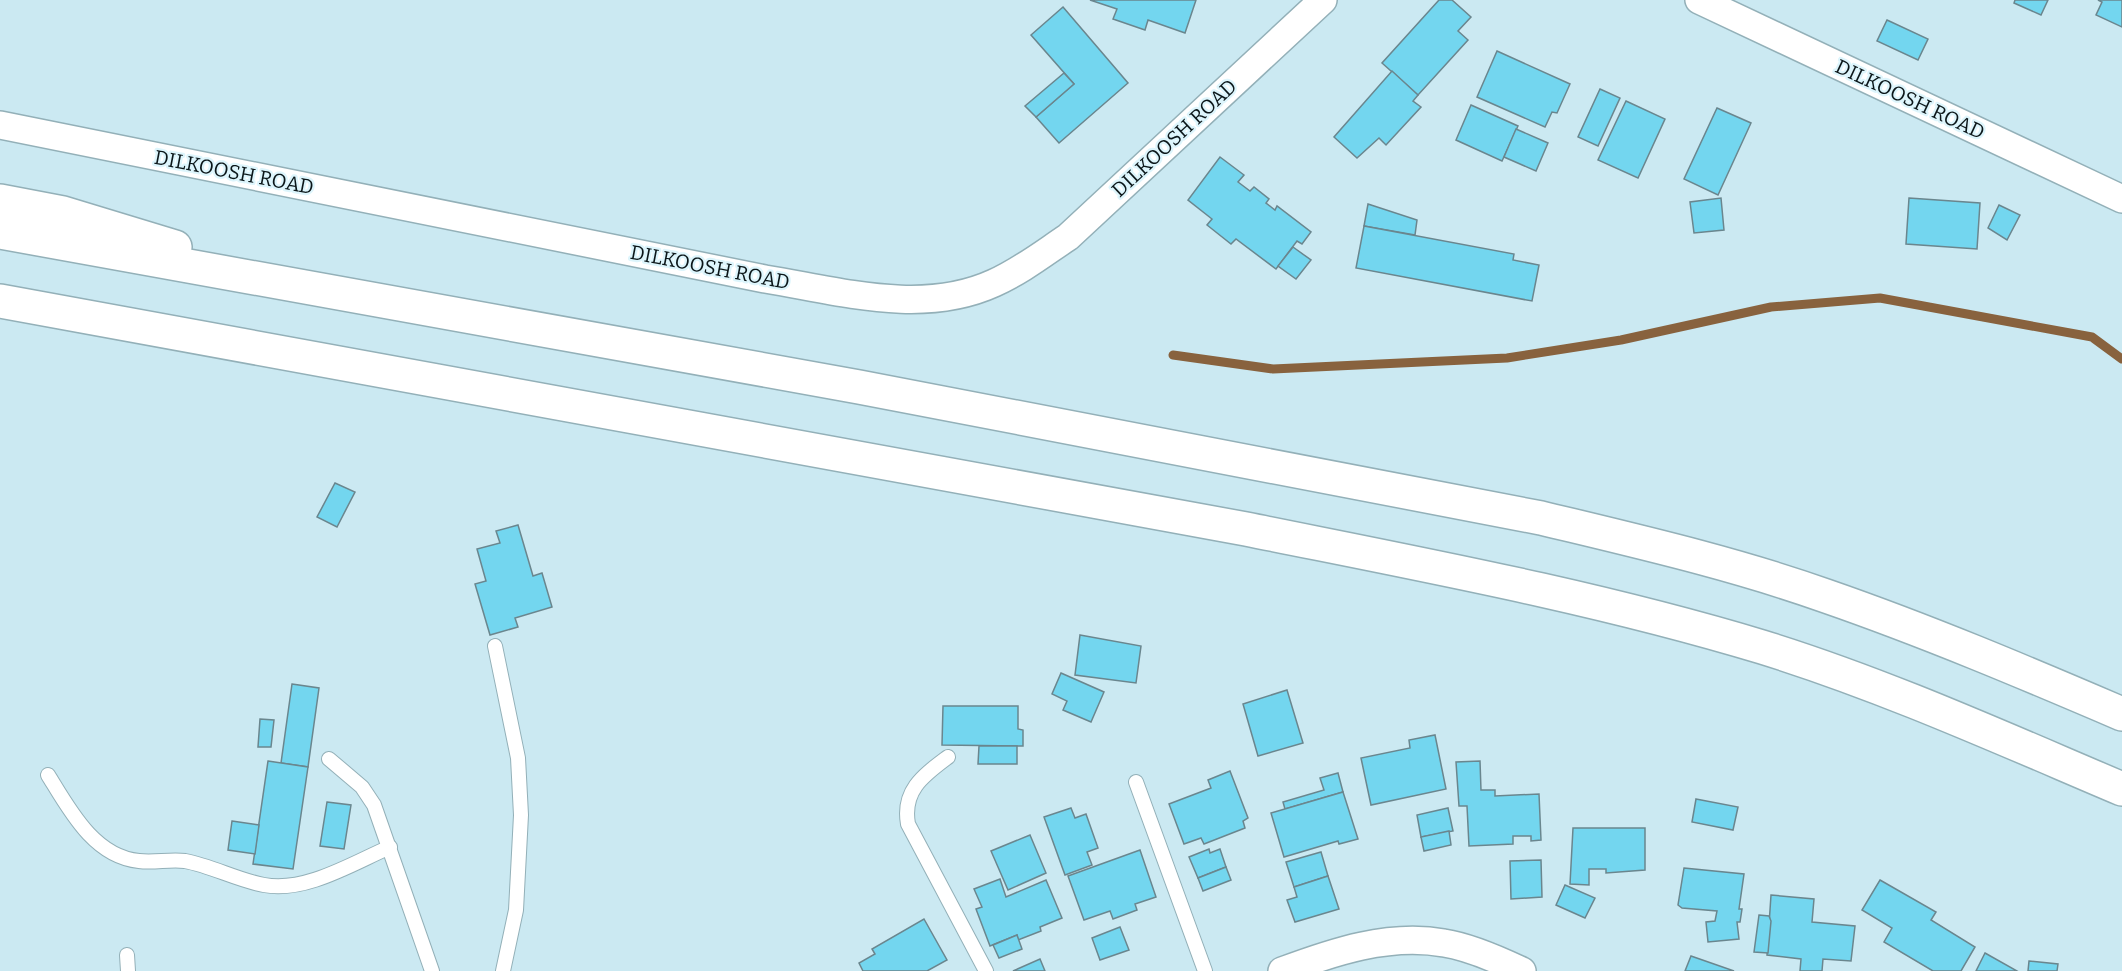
<svg xmlns="http://www.w3.org/2000/svg" width="2122" height="971" viewBox="0 0 2122 971" font-family="Bitter,serif">
  <style>
    .lines { fill: none; stroke-linecap: round; stroke-linejoin: round }
    .stream { stroke: #88623e; stroke-width: 9 }
    .building { fill: #73d6ef; stroke: #6a868e; stroke-width: 1.5 }
    .lane-casing { stroke: #93b0b8; stroke-width: 16 }
    .street-casing { stroke: #93b0b8; stroke-width: 30 }
    .highway-casing { stroke: #93b0b8; stroke-width: 36 }
    .lane { stroke: #fff; stroke-width: 14 }
    .street { stroke: #fff; stroke-width: 27 }
    .highway { stroke: #fff; stroke-width: 33 }
    .labels { text-anchor: middle; stroke-width: 4.5; stroke-linejoin: round; paint-order: stroke }
    .street-label { font-size: 20px; fill: #0b1619; stroke: #ddf5fc }
  </style>
  <rect width="100%" height="100%" fill="#cbe9f2"/>
  <g class="lines">
    <polyline class="stream" points="1173,355 1273,369 1507,358 1621,340 1771,307 1880,298 2092,337 2122,359"/>
  </g>
  <g class="building">
    <polygon points="1090,0 1196,0 1185,33 1148,20 1145,30 1113,19 1117,9"/>
    <polygon points="1439,0 1452,0 1471,17 1458,31 1468,40 1418,95 1382,63"/>
    <polygon points="2015,0 2048,0 2041,15 2014,3"/>
    <polygon points="2098,0 2122,0 2122,27 2096,15 2102,2"/>
    <polygon points="1063,7 1128,83 1059,143 1036,117 1074,84 1031,35"/>
    <polygon points="1887,20 1928,39 1918,60 1877,41"/>
    <polygon points="1497,51 1570,84 1557,113 1552,112 1545,127 1477,97"/>
    <polygon points="1392,71 1418,95 1413,101 1421,107 1386,145 1379,138 1357,158 1334,137"/>
    <polygon points="1064,73 1074,84 1036,117 1025,106"/>
    <polygon points="1600,89 1620,98 1598,146 1578,137"/>
    <polygon points="1626,101 1665,119 1638,178 1598,160"/>
    <polygon points="1471,105 1518,126 1502,161 1456,140"/>
    <polygon points="1717,108 1751,123 1718,195 1684,179"/>
    <polygon points="1516,129 1548,143 1536,171 1504,157"/>
    <polygon points="1220,157 1244,175 1238,182 1250,191 1254,187 1269,199 1266,203 1275,210 1277,206 1311,232 1302,244 1297,241 1276,269 1236,239 1231,244 1207,225 1212,219 1188,200"/>
    <polygon points="1721,198 1724,230 1694,233 1690,202"/>
    <polygon points="1909,198 1980,203 1977,249 1906,244"/>
    <polygon points="1368,204 1417,220 1415,235 1364,226"/>
    <polygon points="1999,205 2020,215 2007,240 1988,228"/>
    <polygon points="1364,226 1514,254 1513,260 1539,265 1532,301 1356,268"/>
    <polygon points="1293,247 1311,260 1296,279 1278,266"/>
    <polygon points="335,483 355,492 337,527 317,517"/>
    <polygon points="518,525 533,576 542,573 552,607 515,618 518,627 490,635 475,584 486,581 477,549 500,543 496,531"/>
    <polygon points="1080,635 1141,646 1136,683 1075,675"/>
    <polygon points="1061,673 1104,692 1091,722 1063,710 1067,701 1052,694"/>
    <polygon points="292,684 319,688 308,767 281,763"/>
    <polygon points="1287,690 1303,743 1258,756 1243,704"/>
    <polygon points="943,706 1018,706 1018,729 1023,730 1023,746 942,745"/>
    <polygon points="260,719 274,720 271,747 258,747"/>
    <polygon points="1435,735 1446,789 1371,805 1361,758 1410,748 1409,740"/>
    <polygon points="979,746 1017,746 1017,764 978,764"/>
    <polygon points="268,761 308,767 293,869 253,864"/>
    <polygon points="1480,761 1481,790 1495,790 1495,796 1539,794 1541,840 1531,841 1531,836 1513,836 1513,844 1469,846 1467,806 1459,806 1456,762"/>
    <polygon points="1230,771 1248,818 1243,821 1245,828 1204,844 1201,838 1184,844 1169,804 1211,788 1208,780"/>
    <polygon points="1338,773 1343,792 1285,809 1283,802 1324,790 1320,778"/>
    <polygon points="1343,792 1358,839 1339,844 1338,841 1284,857 1271,813"/>
    <polygon points="1696,799 1738,807 1733,830 1692,822"/>
    <polygon points="327,802 351,805 344,849 320,846"/>
    <polygon points="1071,808 1075,818 1086,814 1098,848 1087,852 1092,865 1065,875 1044,817"/>
    <polygon points="1448,808 1453,831 1421,837 1417,815"/>
    <polygon points="232,821 259,825 255,854 228,850"/>
    <polygon points="1573,828 1645,828 1645,870 1606,873 1606,869 1589,869 1589,885 1570,884"/>
    <polygon points="1449,831 1451,845 1424,851 1421,837"/>
    <polygon points="1030,835 1046,873 1008,890 991,851"/>
    <polygon points="1209,849 1210,853 1220,849 1226,867 1198,878 1189,857"/>
    <polygon points="1140,850 1156,897 1135,904 1137,910 1113,919 1110,911 1084,920 1068,876"/>
    <polygon points="1321,852 1328,876 1294,887 1286,862"/>
    <polygon points="1541,860 1542,897 1511,899 1510,861"/>
    <polygon points="1226,867 1231,880 1203,891 1198,878"/>
    <polygon points="1684,868 1744,874 1739,909 1742,909 1740,922 1737,922 1739,939 1708,942 1706,922 1715,921 1717,911 1682,908 1678,905"/>
    <polygon points="1328,876 1339,909 1295,922 1287,900 1297,897 1294,887"/>
    <polygon points="1000,879 1006,897 1046,880 1062,918 1040,927 1041,931 1018,940 1017,935 990,946 976,909 982,907 974,889"/>
    <polygon points="1880,880 1936,912 1931,920 1975,947 1961,971 1933,971 1884,942 1892,928 1862,910"/>
    <polygon points="1565,885 1595,898 1585,918 1556,905"/>
    <polygon points="1771,895 1814,899 1812,922 1855,926 1851,961 1823,959 1822,971 1800,971 1801,959 1767,955"/>
    <polygon points="1759,915 1769,916 1771,921 1768,953 1754,952"/>
    <polygon points="924,919 947,960 927,971 863,971 859,963 875,954 872,949"/>
    <polygon points="1120,927 1129,950 1100,960 1092,938"/>
    <polygon points="1017,935 1022,949 999,958 993,945"/>
    <polygon points="1985,953 2017,971 1976,971"/>
    <polygon points="1691,956 1734,971 1685,971"/>
    <polygon points="1040,959 1045,971 1013,971"/>
    <polygon points="2029,961 2058,964 2057,971 2028,971"/>
  </g>
  <g class="lines">
    <g class="lane-casing">
      <g id="lane">
        <polyline points="495,646 518,758 521,815 516,910 503,971"/>
        <path d="M948 757C924 775 902 790 908 824L986 971"/>
        <polyline points="329,759 362,787 374,805 432,971"/>
        <path d="M48 775C69 809 94 857 139 861 154 863 170 859 185 861 212 866 237 880 264 885 305 893 353 863 390 847"/>
        <polyline points="1136,782 1205,971"/>
        <polyline points="127,955 128,971"/>
      </g>
    </g>
    <g class="street-casing">
      <g id="street">
        <polyline points="1699,0 2122,199"/>
        <path d="M0 125 765 279C840 291 922 316 994 283 1021 271 1044 253 1068 237L1323 0"/>
        <path d="M1282 971C1333 952 1389 933 1444 943 1470 947 1499 960 1522 971"/>
      </g>
    </g>
    <g class="highway-casing">
      <g id="highway">
        <polyline points="0,201 63,213 175,247"/>
        <path d="M0 232 859 387 1541 518C1636 541 1733 563 1826 596 1927 631 2024 672 2122 714"/>
        <path d="M0 301 1246 529C1419 564 1593 596 1762 647 1885 685 2004 739 2122 789"/>
      </g>
    </g>
    <use href="#lane" class="lane"/>
    <use href="#street" class="street"/>
    <use href="#highway" class="highway"/>
  </g>
  <g class="labels">
    <g class="street-label">
      <text transform="translate(1910 99) rotate(25)" y="7">DILKOOSH ROAD</text>
      <text transform="translate(1174 138) rotate(-43)" y="7">DILKOOSH ROAD</text>
      <text transform="translate(234 172) rotate(11)" y="7">DILKOOSH ROAD</text>
      <text transform="translate(710 267) rotate(11)" y="7">DILKOOSH ROAD</text>
    </g>
  </g>
</svg>
